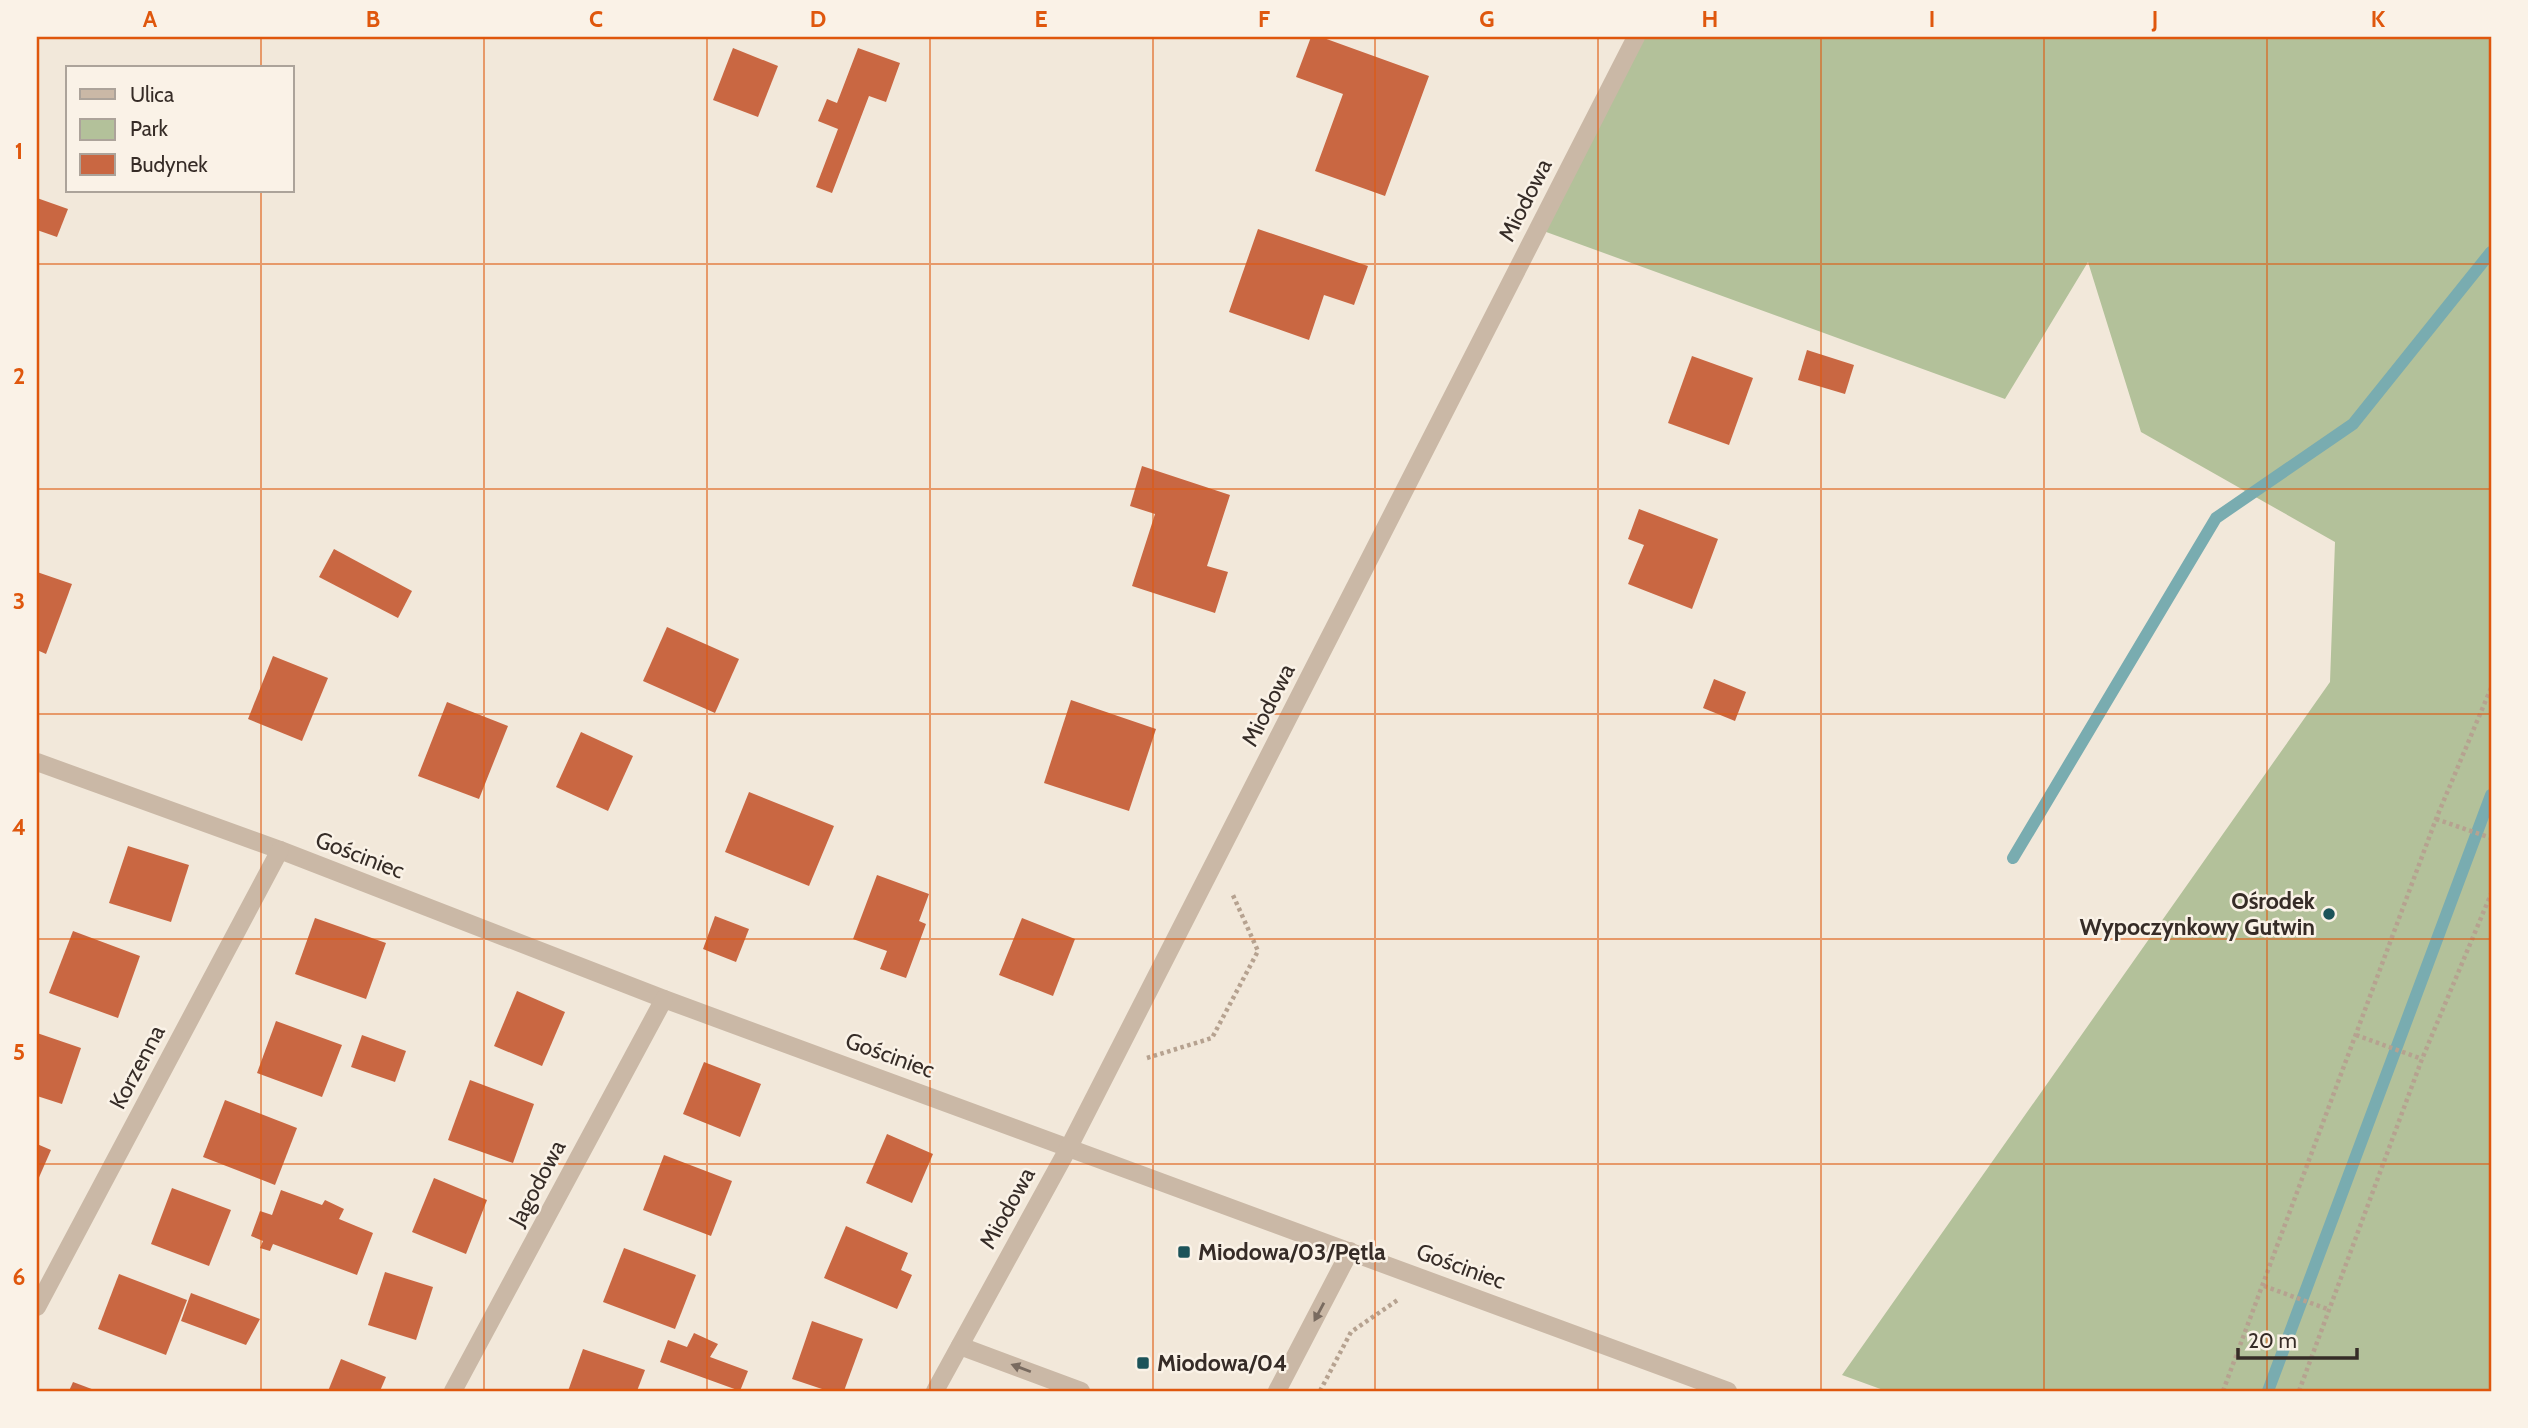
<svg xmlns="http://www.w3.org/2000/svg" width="2528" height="1428" viewBox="0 0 2528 1428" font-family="Cabin,sans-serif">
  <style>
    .green { fill: #b3c19a }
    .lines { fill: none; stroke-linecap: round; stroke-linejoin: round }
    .stream { stroke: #79acb0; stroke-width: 12 }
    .building { fill: #c96742 }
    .path { stroke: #b6a290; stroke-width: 4.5; stroke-dasharray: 3.5 3.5; stroke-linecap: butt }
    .lane { stroke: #cab8a6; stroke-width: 18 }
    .street { stroke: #cab8a6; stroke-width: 18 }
    .oneway { fill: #796b60 }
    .grid { fill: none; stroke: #df570d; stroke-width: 2; stroke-opacity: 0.55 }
    .poi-dot { fill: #1c5359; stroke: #faf2e7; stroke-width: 2.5 }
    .labels { text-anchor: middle; stroke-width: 5; stroke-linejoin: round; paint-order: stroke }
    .street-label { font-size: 23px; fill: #362c27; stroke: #faf2e7 }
    .poi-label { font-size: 23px; font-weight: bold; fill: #362c27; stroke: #faf2e7; text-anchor: start }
    .neatline { fill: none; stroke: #df570d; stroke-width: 2.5 }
    .grid-label { font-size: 23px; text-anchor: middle; font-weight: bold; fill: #df570d }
  </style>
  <rect width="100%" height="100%" fill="#f2e8da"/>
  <polygon class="green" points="1633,37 2491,37 2491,1391 1886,1391 1842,1375 2330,682 2335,542 2141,432 2088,262 2005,399 1538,229"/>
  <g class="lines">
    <g class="stream">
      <polyline points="2013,858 2216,518 2353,424 2491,252"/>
      <polyline points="2268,1391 2491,795"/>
    </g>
  </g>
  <g class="building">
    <polygon points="1311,37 1321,37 1429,76 1385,196 1315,171 1343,94 1296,77"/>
    <polygon points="733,48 778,66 758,117 713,100"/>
    <polygon points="858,48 900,63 886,102 869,96 832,193 816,187 838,129 818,121 827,99 837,103"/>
    <polygon points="37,198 68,209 57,237 37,230"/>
    <polygon points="1258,229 1368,266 1354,305 1324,295 1309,340 1229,312"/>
    <polygon points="1807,350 1854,365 1845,394 1798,380"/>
    <polygon points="1692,356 1753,378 1729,445 1668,423"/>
    <polygon points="1142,466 1230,495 1207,566 1228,572 1215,613 1132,586 1155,514 1130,506"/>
    <polygon points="1639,509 1718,539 1692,609 1628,584 1644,545 1628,539"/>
    <polygon points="334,549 412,591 398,618 319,577"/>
    <polygon points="37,572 72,584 46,654 37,650"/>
    <polygon points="667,627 739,659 715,713 643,681"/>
    <polygon points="273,656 328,678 302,741 248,719"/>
    <polygon points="1714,679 1746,692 1735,721 1703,708"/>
    <polygon points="1071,700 1156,729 1129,811 1044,783"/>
    <polygon points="447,702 508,726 479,799 418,776"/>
    <polygon points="581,732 633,756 608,811 556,787"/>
    <polygon points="749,792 834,826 809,886 725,852"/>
    <polygon points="128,846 189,865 171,922 109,903"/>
    <polygon points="877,875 929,894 919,921 926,924 906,978 880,969 887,951 853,939"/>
    <polygon points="715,916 749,929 736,962 703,949"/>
    <polygon points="315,918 386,943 366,999 295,974"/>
    <polygon points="1022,918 1075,939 1053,996 999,975"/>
    <polygon points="73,931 140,956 118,1018 49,993"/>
    <polygon points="517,991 565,1012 542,1066 494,1046"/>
    <polygon points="276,1021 342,1045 322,1097 257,1073"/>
    <polygon points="37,1033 81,1048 62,1104 37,1096"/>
    <polygon points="362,1035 406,1051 395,1082 351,1067"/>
    <polygon points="704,1062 761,1084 740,1137 683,1114"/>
    <polygon points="470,1080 534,1104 513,1163 448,1140"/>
    <polygon points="225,1100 297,1128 275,1185 203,1157"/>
    <polygon points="887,1134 933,1154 912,1203 866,1183"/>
    <polygon points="37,1144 51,1150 37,1182"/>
    <polygon points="664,1155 732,1181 711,1236 643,1210"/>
    <polygon points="434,1178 487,1200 466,1254 412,1232"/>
    <polygon points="172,1188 231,1210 209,1266 151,1244"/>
    <polygon points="281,1190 322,1205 325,1200 344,1209 339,1219 373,1233 357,1275 273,1244 270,1251 260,1248 263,1241 251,1236 260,1211 272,1215"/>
    <polygon points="846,1226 908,1253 901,1270 912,1275 897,1309 824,1278"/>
    <polygon points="624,1248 696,1275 675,1329 603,1302"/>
    <polygon points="385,1272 433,1287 416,1340 368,1325"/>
    <polygon points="119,1274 187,1300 166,1355 98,1329"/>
    <polygon points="191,1293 260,1319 246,1345 181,1321"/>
    <polygon points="812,1321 863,1339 844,1391 828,1391 792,1379"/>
    <polygon points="694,1333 718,1344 710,1357 748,1371 740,1391 660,1362 668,1340 687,1347"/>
    <polygon points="583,1349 645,1370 637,1391 568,1391"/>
    <polygon points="341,1359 386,1377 380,1391 328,1391"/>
    <polygon points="73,1382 97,1391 69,1391"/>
  </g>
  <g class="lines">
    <g class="path">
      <polyline points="2436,819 2491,838"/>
      <polyline points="2356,1035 2422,1059"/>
      <polyline points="1147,1058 1212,1038 1258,951 1232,893"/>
      <polyline points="2264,1286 2330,1310"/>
      <polyline points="1320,1391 1351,1332 1399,1299"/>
      <polyline points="2223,1391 2436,819 2491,688"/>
      <polyline points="2299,1391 2422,1059 2491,894"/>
    </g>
    <g class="lane">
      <polyline points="960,1346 1081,1391"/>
      <polyline points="1277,1391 1350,1251"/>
    </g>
    <g class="street">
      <polyline points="37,762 280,850 664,999 1728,1391"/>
      <polyline points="37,1307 280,850"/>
      <polyline points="453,1391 664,999"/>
      <polyline points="935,1391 1069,1147 1636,37"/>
    </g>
  </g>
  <defs><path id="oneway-solid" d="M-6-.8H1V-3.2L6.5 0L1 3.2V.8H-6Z" transform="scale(1.75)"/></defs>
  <g class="oneway">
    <use href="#oneway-solid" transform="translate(1319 1312) rotate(118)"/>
    <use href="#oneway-solid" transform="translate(1021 1368) rotate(-159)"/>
  </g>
  <path class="grid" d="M261 37V68M484 37V1391M707 37V1391M930 37V1391M1153 37V1391M1375 37V1391M1598 37V1391M1821 37V1391M2044 37V1391M2267 37V1391M261 191V1391M37 264H2491M37 489H2491M37 714H2491M37 939H2491M37 1164H2491"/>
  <g class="poi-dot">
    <circle cx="2329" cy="914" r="7"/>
    <rect x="1177" y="1245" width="14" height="14" rx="3.5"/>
    <rect x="1136" y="1356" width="14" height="14" rx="3.5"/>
  </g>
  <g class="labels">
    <g class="street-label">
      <text transform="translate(1525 200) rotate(-63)" y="8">Miodowa</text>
      <text transform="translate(1268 705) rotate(-63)" y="8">Miodowa</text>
      <text transform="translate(360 855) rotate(21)" y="8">Gościniec</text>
      <text transform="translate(890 1055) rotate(20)" y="8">Gościniec</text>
      <text transform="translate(137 1067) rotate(-62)" y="8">Korzenna</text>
      <text transform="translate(537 1183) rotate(-62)" y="8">Jagodowa</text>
      <text transform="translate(1007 1208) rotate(-61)" y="8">Miodowa</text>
      <text transform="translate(1461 1266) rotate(20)" y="8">Gościniec</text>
    </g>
    <g class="poi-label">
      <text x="2315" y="909" text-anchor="end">Ośrodek<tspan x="2315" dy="26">Wypoczynkowy Gutwin</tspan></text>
      <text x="1198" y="1260">Miodowa/03/Pętla</text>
      <text x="1157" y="1371">Miodowa/04</text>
    </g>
  </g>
  <rect width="2528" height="1428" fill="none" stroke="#faf2e7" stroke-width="77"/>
  <rect x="66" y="66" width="228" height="126" fill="#faf2e7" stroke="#aca39a" stroke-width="2"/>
  <rect x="80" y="89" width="35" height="10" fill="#cab8a6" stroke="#aca39a" stroke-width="2"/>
  <text x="130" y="102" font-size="21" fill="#362c27">Ulica</text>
  <rect x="80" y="119" width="35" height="21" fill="#b3c19a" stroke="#aca39a" stroke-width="2"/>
  <text x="130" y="136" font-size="21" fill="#362c27">Park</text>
  <rect x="80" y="154" width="35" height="21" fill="#c96742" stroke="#aca39a" stroke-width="2"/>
  <text x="130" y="172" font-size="21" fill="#362c27">Budynek</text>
  <path d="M2238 1348v10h119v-10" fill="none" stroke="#362c27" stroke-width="3.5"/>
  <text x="2248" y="1348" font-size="21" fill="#362c27" stroke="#faf2e7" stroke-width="5" paint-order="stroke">20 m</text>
  <rect x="38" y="38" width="2452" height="1352" class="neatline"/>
  <g class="grid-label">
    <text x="150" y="27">A</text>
    <text x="373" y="27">B</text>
    <text x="596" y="27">C</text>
    <text x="818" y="27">D</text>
    <text x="1041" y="27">E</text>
    <text x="1264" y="27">F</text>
    <text x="1487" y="27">G</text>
    <text x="1710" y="27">H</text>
    <text x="1932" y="27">I</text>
    <text x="2155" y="27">J</text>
    <text x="2378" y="27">K</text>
    <text x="19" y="159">1</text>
    <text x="19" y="384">2</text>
    <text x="19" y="609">3</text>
    <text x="19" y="835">4</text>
    <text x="19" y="1060">5</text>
    <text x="19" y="1285">6</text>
  </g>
</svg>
